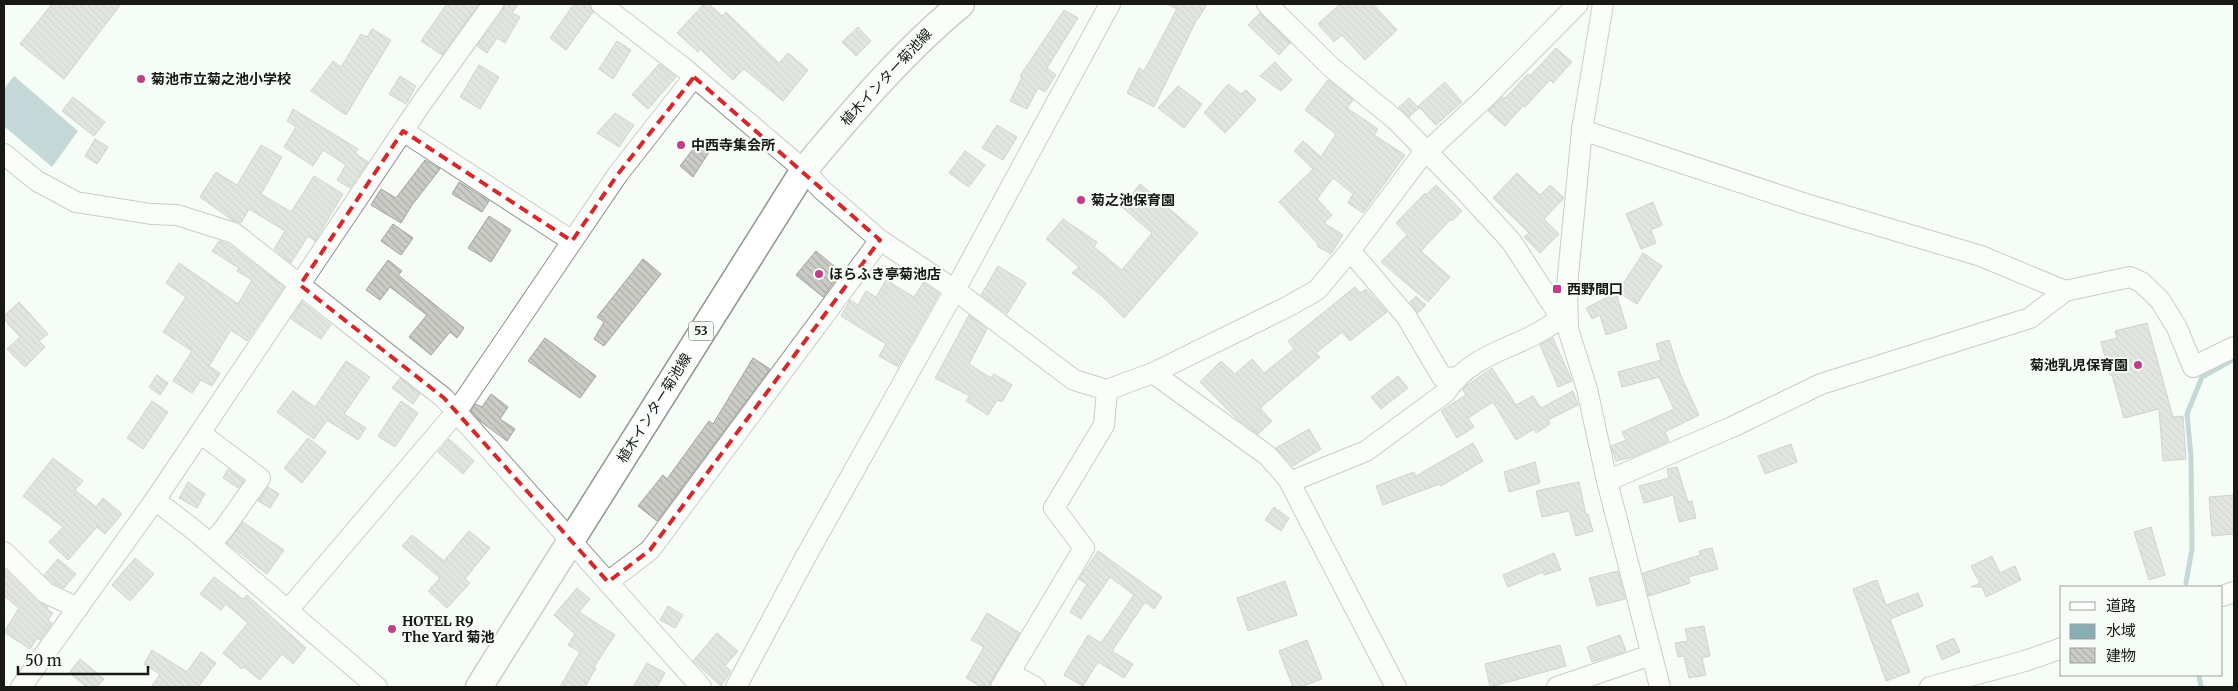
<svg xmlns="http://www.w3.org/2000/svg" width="2238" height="691" viewBox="0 0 2238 691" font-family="Merriweather,'Noto Sans JP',serif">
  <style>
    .water { fill: #88adb2 }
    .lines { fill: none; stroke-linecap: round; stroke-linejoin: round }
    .stream { stroke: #88adb2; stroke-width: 5 }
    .building { fill: url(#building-back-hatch); stroke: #a3a49d }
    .minor-casing { stroke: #919691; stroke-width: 22 }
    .major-casing { stroke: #919691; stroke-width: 29 }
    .minor { stroke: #fff; stroke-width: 20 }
    .major { stroke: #fff; stroke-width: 26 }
    .marked { fill: none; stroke: #d62828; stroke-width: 4; stroke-dasharray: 10 6; stroke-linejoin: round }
    .poi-dot { fill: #c03f88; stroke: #f6fcf6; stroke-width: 2 }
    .labels { text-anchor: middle; stroke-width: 4; stroke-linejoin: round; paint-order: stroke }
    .shield { fill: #f6fcf6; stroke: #5b5d5a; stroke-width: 1 }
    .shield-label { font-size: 12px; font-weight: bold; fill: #181917 }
    .street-label { font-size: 14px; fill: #181917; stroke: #f6fcf6 }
    .poi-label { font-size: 14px; font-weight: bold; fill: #181917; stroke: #f6fcf6; text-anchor: start }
  </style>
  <defs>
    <pattern id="building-back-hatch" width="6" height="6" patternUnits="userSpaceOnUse" patternTransform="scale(1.25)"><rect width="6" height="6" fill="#cbccc5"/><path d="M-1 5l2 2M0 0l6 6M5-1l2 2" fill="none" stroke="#aeafa8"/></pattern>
  </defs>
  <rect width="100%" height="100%" fill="#f6fcf6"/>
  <polygon class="water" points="14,76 78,131 52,167 4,126 4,89"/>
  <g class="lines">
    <g class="stream">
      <polyline points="2186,583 2192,549 2191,456 2187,414 2202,377 2234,359"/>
      <polyline points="2199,675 2201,687"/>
    </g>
  </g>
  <g class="building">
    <polygon points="52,4 121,4 64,79 20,44"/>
    <polygon points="447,4 479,4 442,55 421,41"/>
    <polygon points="505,4 518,4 512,13 520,17 505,43 497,38 487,53 477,46 503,11"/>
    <polygon points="574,4 589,4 593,12 566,50 550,38"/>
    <polygon points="704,4 709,4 722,16 726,12 779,63 788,53 808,70 783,101 744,69 733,80 700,49 698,52 677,33"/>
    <polygon points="1167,4 1207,4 1198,19 1197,19 1154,107 1127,93 1139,68 1144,71 1177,9"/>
    <polygon points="1340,4 1373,4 1397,30 1365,60 1342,35 1334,42 1318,24"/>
    <polygon points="1064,10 1078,18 1047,68 1056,75 1045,92 1038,88 1027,109 1010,101 1022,77 1020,76"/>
    <polygon points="1260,13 1290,43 1279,55 1248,25"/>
    <polygon points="858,27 871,41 856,56 842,42"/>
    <polygon points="372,29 391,40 346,115 311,91 333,61 341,67 361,34 367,37"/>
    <polygon points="617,41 631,50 613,79 599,69"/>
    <polygon points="1556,48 1572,62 1553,83 1550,80 1525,107 1524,105 1505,126 1488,111 1503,97 1505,98 1528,74 1530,76"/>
    <polygon points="1275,62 1292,80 1281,91 1260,76"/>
    <polygon points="659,64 676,77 648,109 632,95"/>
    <polygon points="479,65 499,77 480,109 460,97"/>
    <polygon points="400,76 416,86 406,104 389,94"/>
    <polygon points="1328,80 1353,100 1347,108 1378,129 1374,135 1405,155 1363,213 1348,203 1353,194 1333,178 1317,199 1332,215 1324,223 1343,235 1331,254 1317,246 1318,244 1279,202 1313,169 1294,151 1303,141 1321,157 1336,134 1305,110"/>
    <polygon points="1445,82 1462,102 1436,125 1418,106"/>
    <polygon points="1228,84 1241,94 1246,90 1256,100 1225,133 1204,113"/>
    <polygon points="1178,86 1202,104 1184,128 1158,108"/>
    <polygon points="73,97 105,122 94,136 62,111"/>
    <polygon points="1409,98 1419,108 1409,117 1399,107"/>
    <polygon points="293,109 358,149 355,153 368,162 350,188 337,180 346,165 323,150 313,166 284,147 296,127 287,121"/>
    <polygon points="615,113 634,125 619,147 597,133"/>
    <polygon points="997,125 1017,137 1003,160 982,148"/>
    <polygon points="95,139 108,147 97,164 85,156"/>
    <polygon points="700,140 711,149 693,177 680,166"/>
    <polygon points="261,145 282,157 261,194 291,212 314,176 343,194 315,241 308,236 291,263 274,249 285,231 249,209 241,223 232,220 200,197 216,172 237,185"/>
    <polygon points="965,151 985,165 969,187 949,173"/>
    <polygon points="425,160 440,169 412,205 401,223 371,205 381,189 396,198"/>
    <polygon points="1517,173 1540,195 1550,185 1564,198 1544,219 1559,234 1540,253 1524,237 1529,233 1493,198"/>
    <polygon points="459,182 489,201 482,212 452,194"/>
    <polygon points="1140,184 1198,233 1124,318 1101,295 1072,273 1079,267 1046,239 1063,219 1097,242 1094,247 1122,270 1152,233 1122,207"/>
    <polygon points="1436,185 1462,211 1452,221 1451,219 1421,251 1450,277 1428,302 1381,262 1407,235 1396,223 1425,193 1426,195"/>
    <polygon points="1653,202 1662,225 1651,230 1656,243 1641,249 1626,214"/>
    <polygon points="489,216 511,230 491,262 468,248"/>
    <polygon points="393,224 413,238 401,255 381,241"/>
    <polygon points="219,241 228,244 284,287 247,341 231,330 209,366 220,373 212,386 201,380 192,393 173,381 192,351 163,332 186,297 166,283 179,263 238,304 252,280 237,271 239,268 212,251"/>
    <polygon points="816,251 841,272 823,297 796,275"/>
    <polygon points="1643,253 1662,266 1637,304 1618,292"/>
    <polygon points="643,259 661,274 604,346 594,339 604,322 597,317"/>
    <polygon points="388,260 402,271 398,275 464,328 457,338 450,332 431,355 409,337 427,315 390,287 380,300 366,290"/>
    <polygon points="998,266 1026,283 1007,314 981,295"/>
    <polygon points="886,280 914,297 923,283 939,294 898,367 879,356 886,344 841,316 850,300 858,305 866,291 876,297"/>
    <polygon points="1355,287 1360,293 1366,289 1387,312 1350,341 1342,332 1316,353 1320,357 1260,408 1272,421 1258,434 1236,418 1200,382 1221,361 1235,374 1252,359 1264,373 1294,349 1288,341"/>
    <polygon points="1616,293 1627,328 1606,335 1600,315 1592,319 1586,308"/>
    <polygon points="1416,296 1426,305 1418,313 1410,302"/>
    <polygon points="19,302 48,334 39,341 45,347 25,367 7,349 20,337 4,319 4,316"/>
    <polygon points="302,302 331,325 321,339 291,319"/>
    <polygon points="969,315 987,329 969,364 991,378 994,374 1012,385 1002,402 997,400 988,415 966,401 970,396 935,378"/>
    <polygon points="2147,323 2173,417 2183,416 2186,459 2163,461 2159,409 2124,418 2112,375 2110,375 2101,342 2117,338 2115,331"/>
    <polygon points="545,338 596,376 580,398 528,361"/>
    <polygon points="1553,338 1572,381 1558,387 1540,345"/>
    <polygon points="1669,340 1681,376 1699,415 1665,432 1669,441 1633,457 1616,461 1611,446 1626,440 1622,432 1674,409 1659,377 1622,387 1618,372 1661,360 1656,344"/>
    <polygon points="753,358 770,369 657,521 638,506 663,475 667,479 709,421 713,424"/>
    <polygon points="346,361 370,377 344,414 366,428 358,440 327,420 314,439 277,412 293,391 315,407"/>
    <polygon points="1492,368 1516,405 1533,396 1541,408 1573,391 1578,405 1548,420 1550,424 1536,433 1534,429 1516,440 1493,402 1468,418 1474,427 1457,438 1441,411 1466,395 1463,390 1465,387"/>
    <polygon points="157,375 168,383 160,395 149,387"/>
    <polygon points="1398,376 1408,388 1381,409 1371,397"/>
    <polygon points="400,378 420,394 413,404 392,388"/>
    <polygon points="491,394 508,407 500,419 515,429 507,441 480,421 471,411 476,404 482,407"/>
    <polygon points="152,401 168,412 143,449 127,438"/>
    <polygon points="401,401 418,413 395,447 378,436"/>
    <polygon points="1309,429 1321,449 1293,466 1276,448"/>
    <polygon points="308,438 326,452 302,483 284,468"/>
    <polygon points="449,439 474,461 463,474 438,452"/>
    <polygon points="1473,443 1483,461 1441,486 1440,484 1383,505 1376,486 1414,472 1416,476"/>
    <polygon points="1791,444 1797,462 1765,474 1758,456"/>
    <polygon points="53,458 83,481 75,490 96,507 103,498 122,514 105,534 97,527 68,560 49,542 63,527 23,496"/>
    <polygon points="1535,462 1540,483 1509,492 1504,472"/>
    <polygon points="1677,467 1688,502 1692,501 1696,518 1679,522 1673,495 1644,503 1639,486 1669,478 1667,469"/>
    <polygon points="228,469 244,481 238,488 223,478"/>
    <polygon points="188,482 205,494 197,508 179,498"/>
    <polygon points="1579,482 1586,515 1588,514 1593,531 1576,536 1569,511 1542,517 1536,491"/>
    <polygon points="268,487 279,494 270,508 258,501"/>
    <polygon points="2234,495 2234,534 2212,536 2209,497"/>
    <polygon points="1274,507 1289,518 1281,531 1265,520"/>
    <polygon points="243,522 284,550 267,574 227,543"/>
    <polygon points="2151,527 2165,575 2149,580 2134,532"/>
    <polygon points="469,531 490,548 465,579 470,583 447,608 428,591 440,578 402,546 412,535 444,561"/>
    <polygon points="1712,548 1718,569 1688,577 1690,583 1649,596 1643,573 1700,555 1699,551"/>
    <polygon points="1098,551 1162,597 1154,609 1145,602 1112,651 1133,664 1124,678 1098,662 1083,686 1064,675 1088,635 1101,643 1134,595 1110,577 1081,619 1070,612 1087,584 1079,579"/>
    <polygon points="1554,553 1561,570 1544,575 1543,572 1508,587 1503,575"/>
    <polygon points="1992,556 2000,573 2015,566 2021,580 1986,597 1982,587 1971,587 1980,583 1971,566"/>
    <polygon points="135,558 154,574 130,601 112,585"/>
    <polygon points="58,559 76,574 64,588 53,583 44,575"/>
    <polygon points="4,569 38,602 48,607 47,609 53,613 48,620 52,623 40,640 37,638 30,649 4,632 19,608 4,596"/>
    <polygon points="1618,571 1625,599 1597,606 1589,578"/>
    <polygon points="214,577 243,599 247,595 306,648 293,664 282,654 260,680 244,667 242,669 223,653 248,623 226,604 221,610 200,594"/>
    <polygon points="1877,580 1886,605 1918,593 1923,606 1890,619 1910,672 1886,681 1853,589"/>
    <polygon points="1285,581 1297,615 1248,631 1237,598"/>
    <polygon points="577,588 590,599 579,612 615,635 594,667 596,668 585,687 560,687 580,652 568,645 575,634 554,615"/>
    <polygon points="668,606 683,615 675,628 660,620"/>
    <polygon points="987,613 1020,633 991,681 989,687 981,687 966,678 984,647 971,640"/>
    <polygon points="1704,626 1710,656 1702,658 1706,675 1689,678 1684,656 1678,657 1675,643 1688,641 1685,629"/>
    <polygon points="717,633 738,651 725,666 731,671 721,686 693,661"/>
    <polygon points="1620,635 1626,651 1592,662 1587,647"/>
    <polygon points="1954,638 1960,652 1942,660 1936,646"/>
    <polygon points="1307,640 1322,679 1301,687 1293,687 1279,651"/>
    <polygon points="1560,645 1566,666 1490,687 1485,664"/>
    <polygon points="152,650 187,672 201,652 216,663 198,687 151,687 160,674 144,664"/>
    <polygon points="80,659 104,679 97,687 87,687 69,673"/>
    <polygon points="647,663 665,673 657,687 633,687"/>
  </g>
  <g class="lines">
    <g class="minor-casing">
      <g id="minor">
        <polyline points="601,4 685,69 804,170 822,190 880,240 955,290 1074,380 1107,390 1153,373 1289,306 1317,290 1349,252 1425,151 1429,150 1485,98 1578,4"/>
        <polyline points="1267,4 1332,68 1397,121 1464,190 1511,241 1567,327"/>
        <polyline points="1603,4 1582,130 1567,286 1568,329 1587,389 1607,481 1660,687"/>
        <polyline points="1582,130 1806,204 1981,256 2065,291"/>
        <polyline points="403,131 572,241"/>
        <polyline points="4,154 37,181 76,202 151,214 177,215 234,233 444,398 701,687"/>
        <polyline points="1349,252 1358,260 1406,316 1442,377 1458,378"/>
        <polyline points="1153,373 1268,456 1288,479 1396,687"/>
        <polyline points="200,433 260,478 223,530 210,544"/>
        <polyline points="1607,481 1732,427 1821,384 2030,318 2065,291 2130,277 2141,282 2160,300 2177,328 2193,367 2234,347"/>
        <path d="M1290 482 1366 451 1445 393C1475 348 1525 349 1561 317"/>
        <polyline points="155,500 194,530 377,687"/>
        <polyline points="4,552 46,593 78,608"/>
        <polyline points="608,582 650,550 880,240"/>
        <polyline points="2222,596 2234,592"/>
        <polyline points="288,610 457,411 618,174 694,77"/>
        <polyline points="1010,673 1035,687"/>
        <polyline points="21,687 155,500 421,104 493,4"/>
        <polyline points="736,687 805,558 955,290 1110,4"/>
        <polyline points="1001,687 1084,548 1054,508 1104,425 1107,390"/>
        <polyline points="1557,687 1651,655"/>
        <polyline points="1930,687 2025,661 2062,648"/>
      </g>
    </g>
    <g class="major-casing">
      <path id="major" d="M479 687 804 170C853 111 902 53 961 4"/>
    </g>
    <use href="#minor" class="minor"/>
    <use href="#major" class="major"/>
  </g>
  <path d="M0 0H2238V691H0ZM694 77 880 240 650 550 608 582 444 398 300 285 403 131 572 241 618 174Z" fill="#f6fcf6" fill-opacity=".55" fill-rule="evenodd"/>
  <path class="marked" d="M694 77 880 240 650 550 608 582 444 398 300 285 403 131 572 241 618 174Z"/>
  <g class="poi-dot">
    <circle cx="141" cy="79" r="5"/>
    <circle cx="681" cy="145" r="5"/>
    <circle cx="1081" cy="200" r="5"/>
    <circle cx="819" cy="274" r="5"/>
    <rect x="1552" y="284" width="10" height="10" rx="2.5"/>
    <circle cx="2138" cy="365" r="5"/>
    <circle cx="392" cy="629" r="5"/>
  </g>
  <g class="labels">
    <rect class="shield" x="688.5" y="321.5" width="25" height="19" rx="4"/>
    <g class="shield-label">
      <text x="701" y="335">53</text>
    </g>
    <g class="street-label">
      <text transform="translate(886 77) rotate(-47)" y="5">植木インター菊池線</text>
      <text transform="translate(654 408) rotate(-58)" y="5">植木インター菊池線</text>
    </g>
    <g class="poi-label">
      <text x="151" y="84">菊池市立菊之池小学校</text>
      <text x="691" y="150">中西寺集会所</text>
      <text x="1091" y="205">菊之池保育園</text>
      <text x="829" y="279">ほらふき亭菊池店</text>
      <text x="1567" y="294">西野間口</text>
      <text x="2128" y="370" text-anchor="end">菊池乳児保育園</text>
      <text x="402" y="626">HOTEL R9<tspan x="402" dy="16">The Yard 菊池</tspan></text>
    </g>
  </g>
  <rect width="2238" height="691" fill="none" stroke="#181917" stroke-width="10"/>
  <rect x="2060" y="586" width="162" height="90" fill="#f6fcf6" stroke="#9da19d"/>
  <rect x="2070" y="602" width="25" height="8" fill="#ffffff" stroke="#9da19d"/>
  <text x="2106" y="611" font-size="15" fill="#181917">道路</text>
  <rect x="2070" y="624" width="25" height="15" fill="#88adb2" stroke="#9da19d"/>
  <text x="2106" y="636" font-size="15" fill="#181917">水域</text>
  <rect x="2070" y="648" width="25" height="15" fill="url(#building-back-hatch)" stroke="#9da19d"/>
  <text x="2106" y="661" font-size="15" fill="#181917">建物</text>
  <path d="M18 666v8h130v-8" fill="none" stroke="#181917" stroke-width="2.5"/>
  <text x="25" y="666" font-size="15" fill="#181917" stroke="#f6fcf6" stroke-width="4" paint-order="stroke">50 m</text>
</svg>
